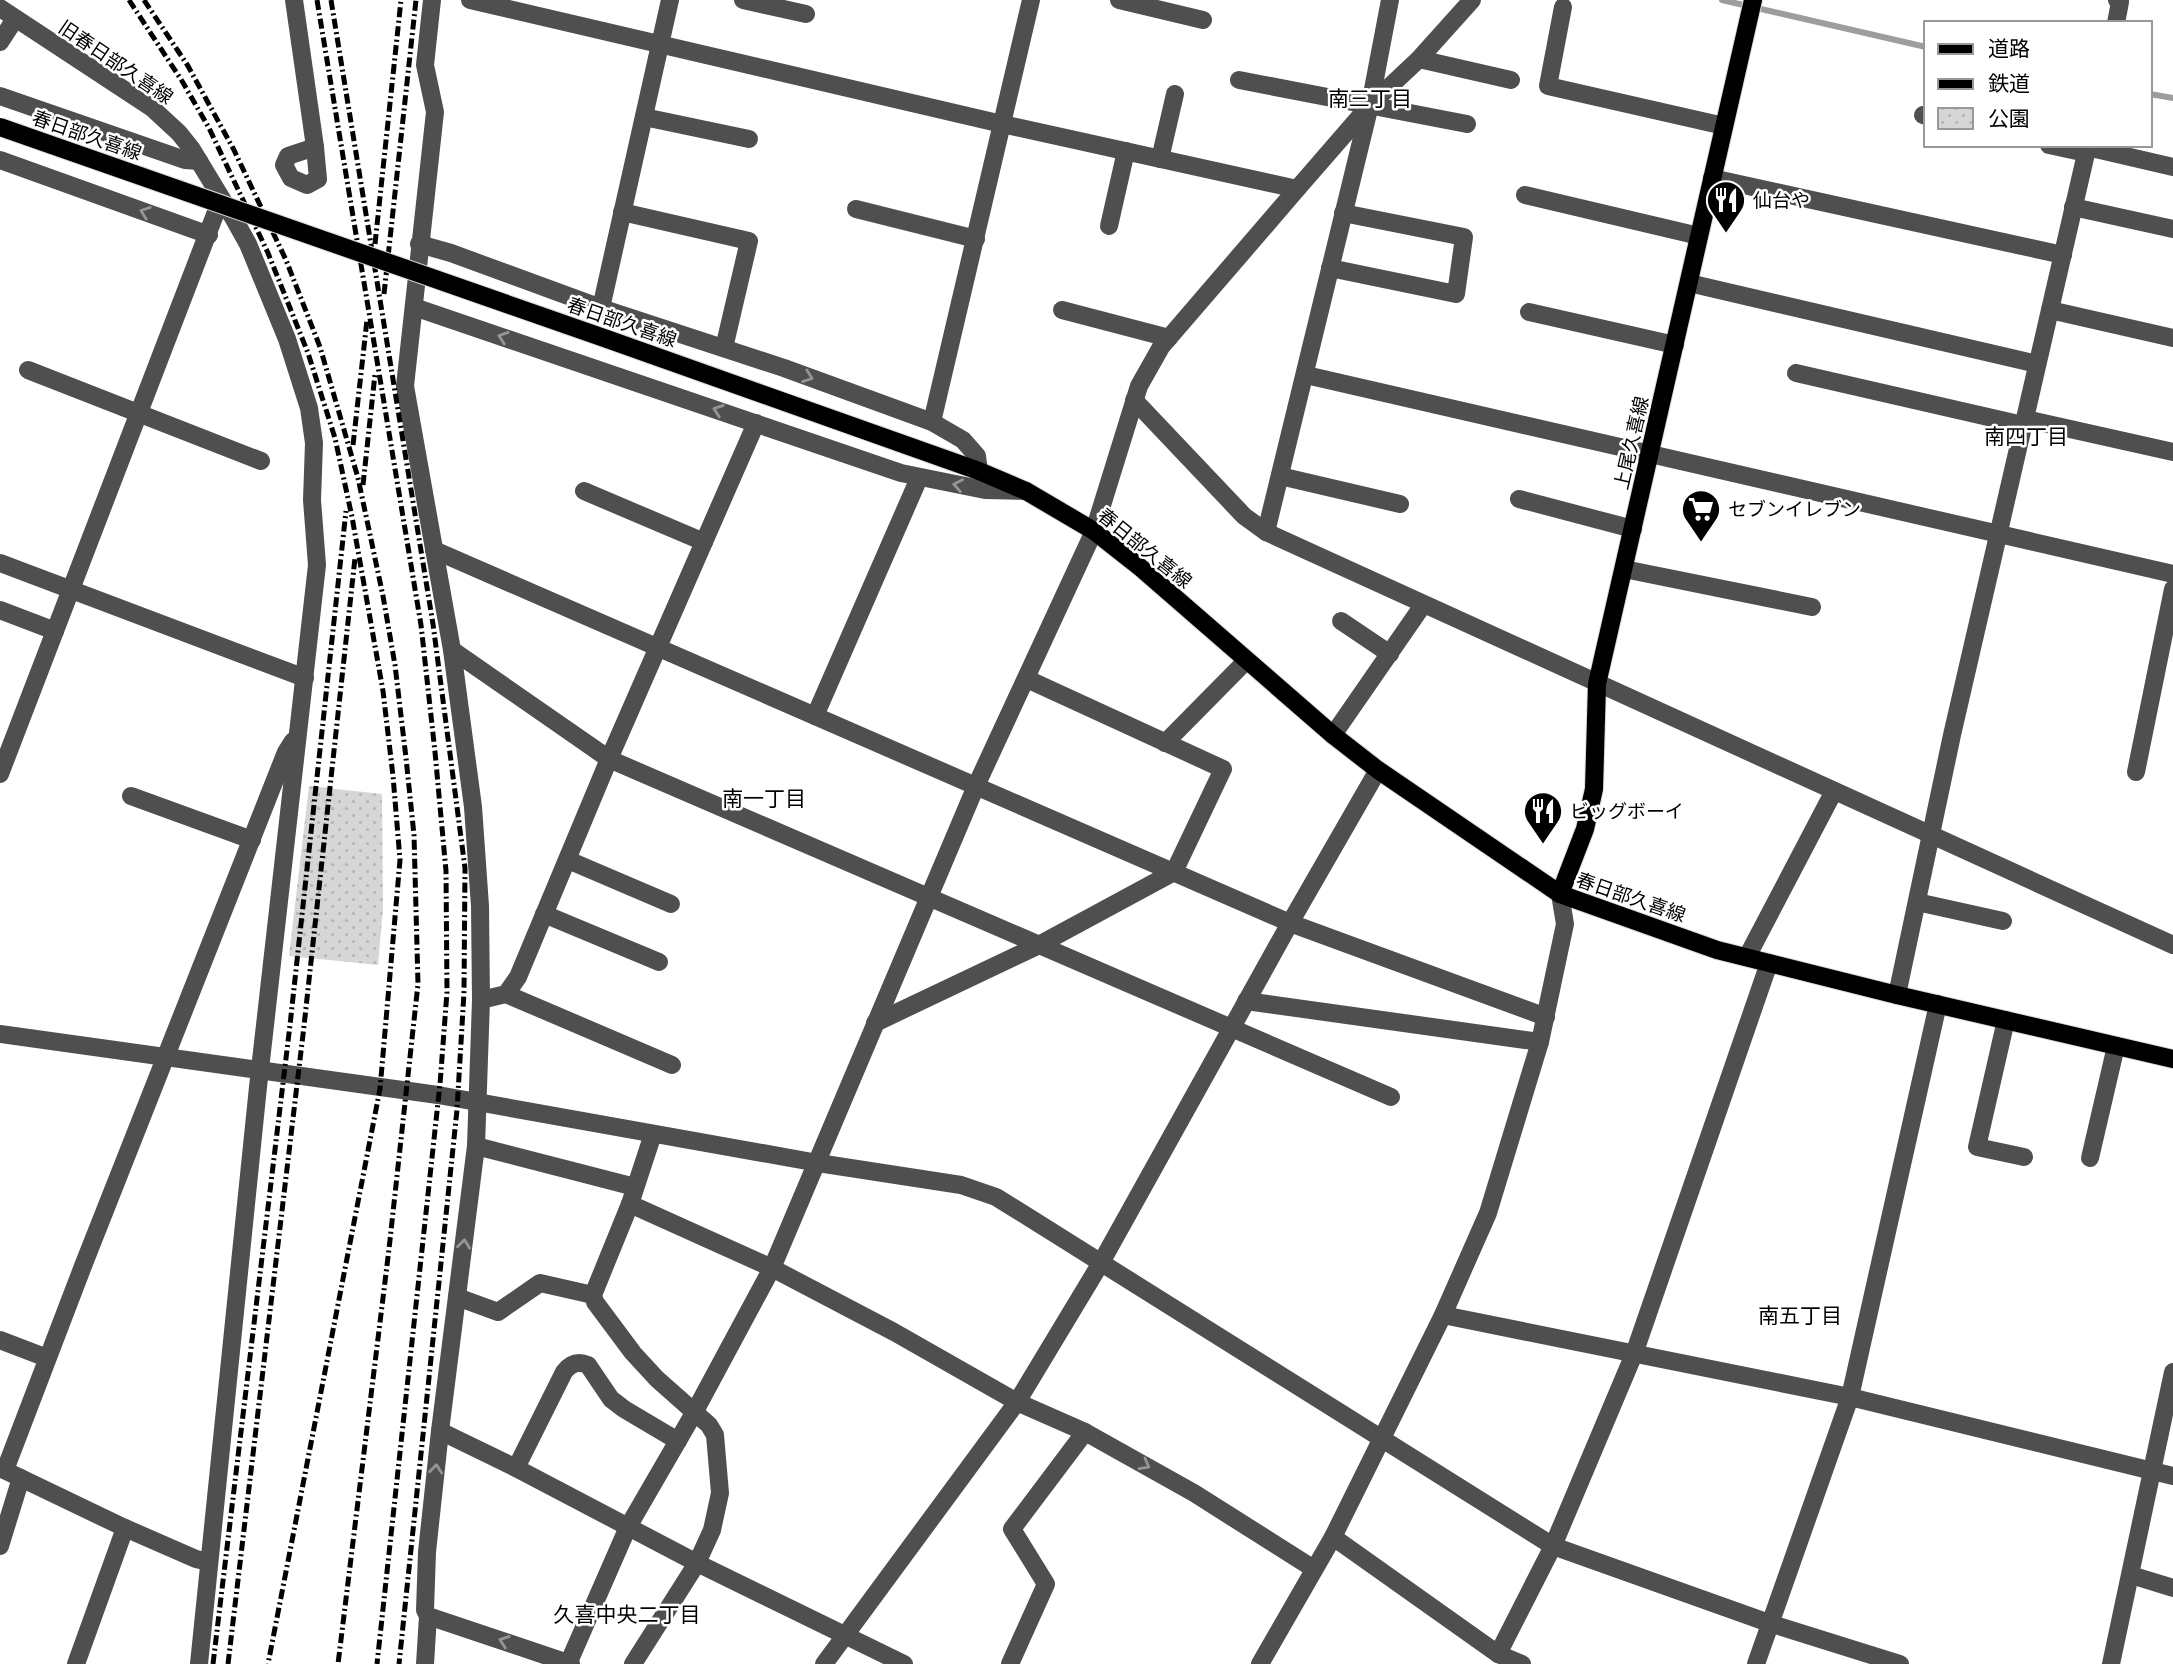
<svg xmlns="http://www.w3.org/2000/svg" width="2173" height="1664" viewBox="0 0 2173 1664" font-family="'DM Sans','Noto Sans JP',sans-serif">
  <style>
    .park { fill: url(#park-dots) }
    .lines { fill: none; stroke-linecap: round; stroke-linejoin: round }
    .stream { stroke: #9d9d9d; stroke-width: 6 }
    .major-casing { stroke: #dbdbdb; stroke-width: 20 }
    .minor { stroke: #4f4f4f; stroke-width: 18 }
    .major { stroke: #000; stroke-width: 18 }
    .rail { stroke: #000; stroke-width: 5; stroke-dasharray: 10 3.5 2 3.5; stroke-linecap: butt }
    .major-bridge-casing { stroke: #dbdbdb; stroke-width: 20; stroke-linecap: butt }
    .major-bridge { stroke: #000; stroke-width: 18 }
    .oneway { stroke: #959595 }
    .labels { text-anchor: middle; stroke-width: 5; stroke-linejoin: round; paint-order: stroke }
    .street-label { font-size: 19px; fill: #000; stroke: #fff }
    .poi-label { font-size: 19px; fill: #000; stroke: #fff; text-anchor: start }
    .neighbourhood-label { font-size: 21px; fill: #000; stroke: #fff }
  </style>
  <defs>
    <pattern id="park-dots" width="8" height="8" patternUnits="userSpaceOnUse" patternTransform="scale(1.75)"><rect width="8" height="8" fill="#d6d6d6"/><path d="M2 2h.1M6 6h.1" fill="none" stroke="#b6b6b6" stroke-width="1.8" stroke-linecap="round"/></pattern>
  </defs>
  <rect width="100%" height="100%" fill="#fff"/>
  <polygon class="park" points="309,786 382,794 383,908 378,965 289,956"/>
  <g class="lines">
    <g class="stream">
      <polyline points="1722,0 1926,47"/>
      <polyline points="2150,94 2173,98"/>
    </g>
    <g class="major-casing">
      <g id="major">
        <polyline points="607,339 979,471 1026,491 1094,531 1141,568 1333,735 1378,770 1560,894 1717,950 1897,995 2173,1059"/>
        <polyline points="1560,894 1585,829 1594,789 1597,684 1753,0"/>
      </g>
    </g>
    <g class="minor">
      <polyline points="294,0 315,147"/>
      <polyline points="432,0 425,65 435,112 405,386 452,650"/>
      <polyline points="470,0 1002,124 1297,189"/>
      <polyline points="743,0 806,14"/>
      <polyline points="1119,0 1203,20"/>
      <polyline points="1563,7 1548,86 1724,126"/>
      <polyline points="0,8 152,108 179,133 191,148 234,219 248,244 287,339 309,408 314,443 312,500 317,565 258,1087 199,1664"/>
      <polyline points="2116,23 2120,2 2117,0"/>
      <polyline points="0,42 15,19"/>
      <polyline points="1419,59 1511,80"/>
      <polyline points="1239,80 1467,124"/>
      <polyline points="0,96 185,160 199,161"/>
      <polyline points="1923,115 1926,116"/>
      <polyline points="644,117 749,139"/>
      <polyline points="2049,145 2086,153"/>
      <polygon points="315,147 318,179 307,185 291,178 284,165 288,156"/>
      <polyline points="2087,147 2173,167"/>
      <polyline points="1160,159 1175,94"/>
      <polyline points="0,160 209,235"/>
      <polyline points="1712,178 2063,255"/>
      <polyline points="1525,195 1699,236"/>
      <polyline points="2073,207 2173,229"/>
      <polyline points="856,209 976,239"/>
      <polyline points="622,212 749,241 724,348"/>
      <polyline points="1109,226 1126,151"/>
      <polyline points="419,244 451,253 601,308 784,368 932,422 963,440 977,456 979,471"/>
      <polyline points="1330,268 1456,294 1464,237 1343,213"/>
      <polyline points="1689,283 2037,364"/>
      <polyline points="414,307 901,473 985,490 1026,491"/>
      <polyline points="601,308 670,0"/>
      <polyline points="1062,310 1169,338"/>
      <polyline points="2050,310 2173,338"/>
      <polyline points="1529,312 1675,345"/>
      <polyline points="28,370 261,461"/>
      <polyline points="1796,373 2023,425"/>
      <polyline points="1306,375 2173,574"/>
      <polyline points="1134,400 1244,516 1266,532 2173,945"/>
      <polyline points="2025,419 2173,452"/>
      <polyline points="932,422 1031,0"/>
      <polyline points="1280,476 1400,504"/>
      <polyline points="584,491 704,542"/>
      <polyline points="1519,499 1633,529"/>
      <polyline points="1266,532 1370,105 1390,0"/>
      <polyline points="434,550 1290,923 1546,1017"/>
      <polyline points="0,563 305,678"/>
      <polyline points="1624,569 1812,607"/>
      <polyline points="0,610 55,631"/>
      <polyline points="1341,621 1390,654"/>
      <polyline points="815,716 919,478"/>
      <polyline points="1333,735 1423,605"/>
      <polyline points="1165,743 1246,661"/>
      <polyline points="2136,772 2173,589"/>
      <polyline points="0,774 221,199"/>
      <polyline points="131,796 252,840"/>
      <polyline points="568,860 671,904"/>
      <polyline points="1917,902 2003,921"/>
      <polyline points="544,914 659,962"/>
      <polyline points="1747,957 1834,791"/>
      <polyline points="506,994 672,1065"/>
      <polyline points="1897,995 1952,735 2088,145"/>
      <polyline points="481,1000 480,906 473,807 452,650 609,759 1391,1097"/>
      <polyline points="1246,1001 1540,1042"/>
      <polyline points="2006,1020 1977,1147 2024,1157"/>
      <polyline points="875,1023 1037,946 1174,872 1223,769 1027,679"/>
      <polyline points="0,1034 438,1095 818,1163 961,1185 996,1197 1017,1210 1553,1546 1769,1623 1900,1664"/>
      <polyline points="476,1146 635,1187"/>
      <polyline points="2090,1158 2116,1046"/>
      <polyline points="630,1204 772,1268 894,1332 1017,1402 1085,1432 1194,1493 1314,1569"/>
      <polyline points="457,1297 498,1312 540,1283 593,1295"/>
      <polyline points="1443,1315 1850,1397 2173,1476"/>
      <polyline points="0,1340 47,1358"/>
      <polyline points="440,1431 516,1468 697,1563 904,1664"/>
      <polyline points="0,1468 125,1528 196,1559 209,1562"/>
      <path d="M516 1468 564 1372C571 1363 578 1361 588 1365L611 1399 624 1409 678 1441"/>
      <polyline points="5,1470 83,1266 286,752 293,741"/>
      <polyline points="1333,1537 1498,1654 1522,1664"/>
      <polyline points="0,1546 21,1478"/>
      <polyline points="2131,1575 2173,1588"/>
      <polyline points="1498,1654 1553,1546 1634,1354 1769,963"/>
      <polyline points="76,1664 125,1528"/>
      <polyline points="425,1664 428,1616"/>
      <polyline points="568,1664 628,1527 694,1413 772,1268 976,786 1094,531 1139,386 1161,347 1297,189 1370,105 1419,59 1472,0"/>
      <polyline points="571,1664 428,1616 425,1610 427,1552 440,1431 476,1146 481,1000 506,994 518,977 609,759 756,423"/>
      <polyline points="633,1664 697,1563 712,1530 720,1493 715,1435 709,1425 657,1379 633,1353 595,1302 593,1295 630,1204 653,1134"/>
      <polyline points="824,1664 1017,1402 1102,1261 1290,923 1378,770"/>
      <polyline points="1010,1664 1046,1584 1012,1529 1085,1432"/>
      <polyline points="1260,1664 1333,1537 1443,1315 1488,1213 1540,1042 1565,924 1560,894"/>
      <polyline points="1756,1664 1850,1397 1938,1004"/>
      <polyline points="2111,1664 2173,1372"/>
    </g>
    <use href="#major" class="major"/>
    <g class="rail">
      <polyline points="129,0 182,81 209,128 268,253 308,353 335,438 352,517 383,691 393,776 400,860 380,1089 268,1664"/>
      <polyline points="144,0 188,66 234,150 286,260 320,347 358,478 383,596 395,665 406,758 414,835 418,984 389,1249 338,1664"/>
      <polyline points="317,0 421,625 435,752 446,871 447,992 440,1084 377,1664"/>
      <polyline points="331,0 433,624 465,868 464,992 457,1110 399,1664"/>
      <polyline points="375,244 401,0"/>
      <polyline points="384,294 416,0"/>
      <polyline points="353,445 367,320"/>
      <polyline points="363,485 375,374"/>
      <polyline points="213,1664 290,1025 346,511"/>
      <polyline points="228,1664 304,1026 355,558"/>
    </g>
    <g class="major-bridge-casing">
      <polyline id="major-bridge" points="0,127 607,339"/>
    </g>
    <use href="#major-bridge" class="major-bridge"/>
  </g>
  <defs><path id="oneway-chevron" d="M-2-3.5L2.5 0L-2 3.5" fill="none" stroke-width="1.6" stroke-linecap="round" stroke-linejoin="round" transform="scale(1.75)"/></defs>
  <g class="oneway">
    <use href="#oneway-chevron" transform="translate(145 212) rotate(-160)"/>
    <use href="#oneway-chevron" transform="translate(503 337) rotate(-161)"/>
    <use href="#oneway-chevron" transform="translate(808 377) rotate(20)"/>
    <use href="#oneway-chevron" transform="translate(718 410) rotate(-161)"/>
    <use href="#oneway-chevron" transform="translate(958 485) rotate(-169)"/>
    <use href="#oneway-chevron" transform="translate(464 1244) rotate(-83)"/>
    <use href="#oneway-chevron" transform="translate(1145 1465) rotate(29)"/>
    <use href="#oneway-chevron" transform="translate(436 1469) rotate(-84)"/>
    <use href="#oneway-chevron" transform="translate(504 1641) rotate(-161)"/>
  </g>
  <defs>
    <g id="restaurant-pin" transform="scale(2.0125)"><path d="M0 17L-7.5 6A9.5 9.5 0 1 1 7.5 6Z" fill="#000" stroke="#fff"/><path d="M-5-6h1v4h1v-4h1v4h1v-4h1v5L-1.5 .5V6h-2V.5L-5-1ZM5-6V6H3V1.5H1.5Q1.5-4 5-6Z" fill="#fff"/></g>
    <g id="supermarket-pin" transform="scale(2.0125)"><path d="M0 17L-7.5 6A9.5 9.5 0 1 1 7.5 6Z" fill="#000" stroke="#fff"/><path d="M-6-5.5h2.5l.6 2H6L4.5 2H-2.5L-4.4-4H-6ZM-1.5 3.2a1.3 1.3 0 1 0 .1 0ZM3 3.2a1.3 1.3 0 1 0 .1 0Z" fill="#fff"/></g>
  </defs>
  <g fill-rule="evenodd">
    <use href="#restaurant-pin" x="1726" y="200"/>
    <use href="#supermarket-pin" x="1701" y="509"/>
    <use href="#restaurant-pin" x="1543" y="811"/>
  </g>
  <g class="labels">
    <g class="street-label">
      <text transform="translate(116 62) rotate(34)" y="7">旧春日部久喜線</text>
      <text transform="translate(87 135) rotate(19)" y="7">春日部久喜線</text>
      <text transform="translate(622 322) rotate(19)" y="7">春日部久喜線</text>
      <text transform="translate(1631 443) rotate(-77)" y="7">上尾久喜線</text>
      <text transform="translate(1145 548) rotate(39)" y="7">春日部久喜線</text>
      <text transform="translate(1631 897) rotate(19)" y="7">春日部久喜線</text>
    </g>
    <g class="poi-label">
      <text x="1753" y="207">仙台や</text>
      <text x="1728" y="516">セブンイレブン</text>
      <text x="1570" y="818">ビッグボーイ</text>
    </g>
    <g class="neighbourhood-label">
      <text x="1370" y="106">南三丁目</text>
      <text x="2026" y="444">南四丁目</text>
      <text x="764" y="806">南一丁目</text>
      <text x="1800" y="1323">南五丁目</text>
      <text x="627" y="1622">久喜中央二丁目</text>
    </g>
  </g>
  <rect x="1924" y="21" width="228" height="126" fill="#ffffff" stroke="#999999" stroke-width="2"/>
  <rect x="1938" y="44" width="35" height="10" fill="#000000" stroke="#999999" stroke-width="2"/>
  <text x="1988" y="56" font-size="21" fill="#000000">道路</text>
  <rect x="1938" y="79" width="35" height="10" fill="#000000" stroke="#999999" stroke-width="2"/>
  <text x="1988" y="91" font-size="21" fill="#000000">鉄道</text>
  <rect x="1938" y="108" width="35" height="21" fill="url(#park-dots)" stroke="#999999" stroke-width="2"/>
  <text x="1988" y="126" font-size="21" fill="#000000">公園</text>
</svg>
